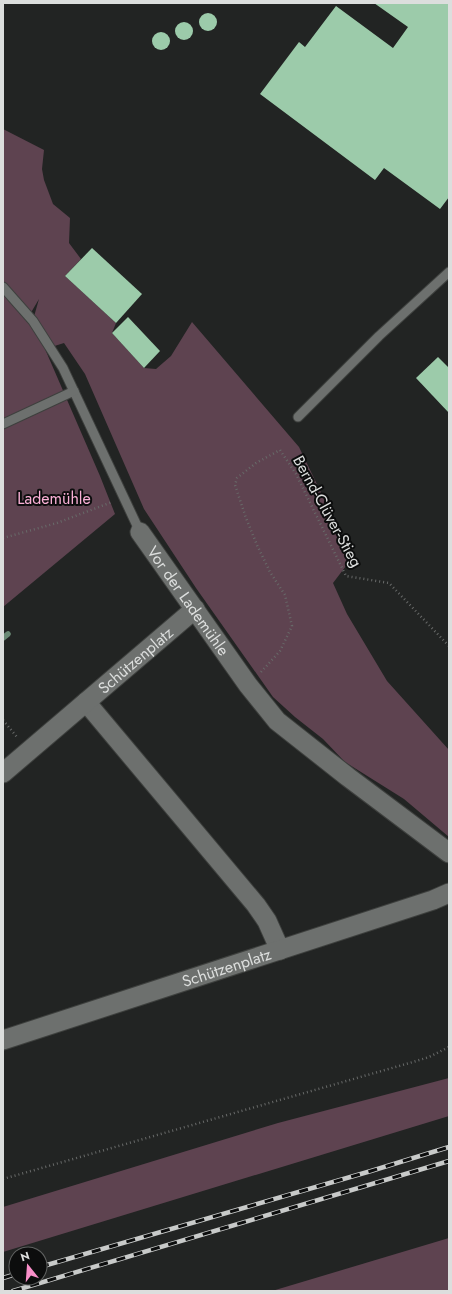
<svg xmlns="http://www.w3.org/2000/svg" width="452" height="1294" viewBox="0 0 452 1294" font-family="Jost,sans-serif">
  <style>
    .green { fill: #5e4350; fill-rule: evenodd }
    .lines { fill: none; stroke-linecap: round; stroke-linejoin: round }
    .stream { stroke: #6a8975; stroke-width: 5.5 }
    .building { fill: #9ccbaa }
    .service-casing { stroke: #3e403e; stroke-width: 11 }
    .minor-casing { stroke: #3e403e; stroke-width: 21 }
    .path { stroke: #686a69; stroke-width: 2.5; stroke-dasharray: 1 3; stroke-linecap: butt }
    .service { stroke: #6d706e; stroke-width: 9 }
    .minor { stroke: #6d706e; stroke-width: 19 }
    .rail-casing { stroke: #c8cac9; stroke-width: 4.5 }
    .rail { stroke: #0c0d0d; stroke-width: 3; stroke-dasharray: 9; stroke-linecap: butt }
    .labels { text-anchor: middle; stroke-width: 4; stroke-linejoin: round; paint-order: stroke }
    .park-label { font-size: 16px; fill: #fbb1d7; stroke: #0c0d0d }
    .street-label { font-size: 16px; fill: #dcdedd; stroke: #0c0d0d }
  </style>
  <rect width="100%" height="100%" fill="#222423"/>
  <g class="green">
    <path d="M3 129 44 150 42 169 44 180 53 204 70 218 69 243 81 259 65 276 116 323 112 333 144 368 156 369 171 356 192 322 299 447 353 559 349 562 333 583 347 614 387 681 449 750V837L404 799 345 762 323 739 295 717 273 697 196 588 144 509 85 374 64 343 45 349 100 476 115 514 3 607ZM39 299 33 320 27 322 26 321Z"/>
    <polygon points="449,1078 449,1116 3,1252 3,1207 278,1123"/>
    <polygon points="449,1238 449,1291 272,1291"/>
  </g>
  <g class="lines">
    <polyline class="stream" points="3,638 8,634"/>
  </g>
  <g class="building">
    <polygon points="374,3 449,3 449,197 440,209 384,168 375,180 260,94 299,42 305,47 336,6 393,48 408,27"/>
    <circle cx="208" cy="22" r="9"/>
    <circle cx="184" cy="31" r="9"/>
    <circle cx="161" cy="41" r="9"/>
    <polygon points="92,248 142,294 116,323 65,276"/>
    <polygon points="128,317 160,351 144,368 112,333"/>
    <polygon points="438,357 449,368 449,413 416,378"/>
  </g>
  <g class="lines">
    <g class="service-casing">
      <g id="service">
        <polyline points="3,287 33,321 63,368 140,532"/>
        <polyline points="298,417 379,336 449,272"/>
        <polyline points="3,424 74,391"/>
      </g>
    </g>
    <g class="minor-casing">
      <g id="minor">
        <path id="s1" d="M140 532 248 685 277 721 348 777 449 853"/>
        <polyline points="86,702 256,905 267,921 280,950"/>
        <path id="s2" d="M3 773 195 609"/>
        <path id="s3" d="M3 1040 433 900 449 893"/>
      </g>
    </g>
    <g class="path">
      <polyline points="3,538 57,523 112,502"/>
      <polyline points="261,672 280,651 292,626 285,595 270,572 257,545 246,518 235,485 237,478 256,463 280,450 296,474 346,576 389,583 449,646"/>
      <polyline points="3,720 17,737"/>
      <polyline points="3,1179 413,1062 429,1057 449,1047"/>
    </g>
    <use href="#service" class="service"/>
    <use href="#minor" class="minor"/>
    <g class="rail-casing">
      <g id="rail">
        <polyline points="40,1267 371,1171 449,1147"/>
        <polyline points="3,1278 16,1274"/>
        <polyline points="13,1291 449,1161"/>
      </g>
    </g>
    <use href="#rail" class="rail"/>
  </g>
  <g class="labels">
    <g class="park-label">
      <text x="54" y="504">Lademühle</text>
    </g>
    <g class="street-label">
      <text transform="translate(328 511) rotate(61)" y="6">Bernd-Clüver-Stieg</text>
      <text dy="6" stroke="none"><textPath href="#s1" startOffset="84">Vor der Lademühle</textPath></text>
      <text dy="6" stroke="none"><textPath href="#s2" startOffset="174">Schützenplatz</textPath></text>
      <text dy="6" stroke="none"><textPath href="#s3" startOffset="235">Schützenplatz</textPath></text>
    </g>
  </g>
  <rect width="452" height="1294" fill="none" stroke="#dcdedd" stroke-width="8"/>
  <g transform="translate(28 1266) rotate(343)"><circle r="19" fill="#0c0d0d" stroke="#5f6160"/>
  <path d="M0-3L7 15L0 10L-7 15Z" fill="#f98fc9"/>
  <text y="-6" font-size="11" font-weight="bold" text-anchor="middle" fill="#dcdedd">N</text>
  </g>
</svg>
